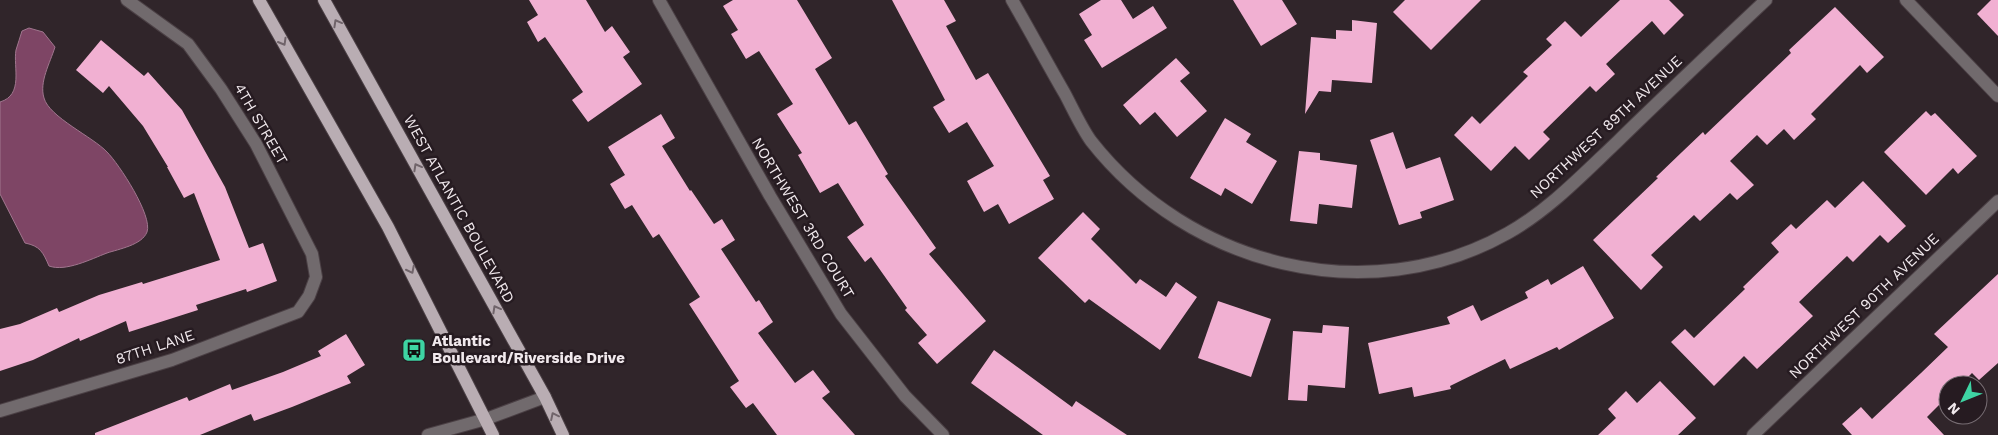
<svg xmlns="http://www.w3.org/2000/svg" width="1998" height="435" viewBox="0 0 1998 435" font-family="'Work Sans',sans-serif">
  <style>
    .water { fill: #7e4565; stroke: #a0768e }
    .building { fill: #f1b0d2 }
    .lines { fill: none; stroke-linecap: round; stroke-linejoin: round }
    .minor-casing { stroke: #4b4045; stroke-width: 14 }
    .major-casing { stroke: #4b4045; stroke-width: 14 }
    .minor { stroke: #716a6d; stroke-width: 12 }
    .major { stroke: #b9adb3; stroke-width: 12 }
    .oneway { stroke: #70646a }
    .labels { text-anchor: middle; stroke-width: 5; stroke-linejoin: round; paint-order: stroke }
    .street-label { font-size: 15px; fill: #f1e9ed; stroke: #261b21 }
    .poi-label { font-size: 15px; font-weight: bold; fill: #f1e9ed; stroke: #261b21; text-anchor: start }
  </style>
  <rect width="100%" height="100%" fill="#30252a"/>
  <path class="water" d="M29 28 43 32 55 47C50 63 39 82 44 98 49 117 93 137 107 152 119 164 153 216 147 232 142 245 119 249 107 253 91 259 66 272 49 266 43 252 40 246 25 243L0 194V102C24 95 13 67 16 50 18 44 20 37 22 31Z"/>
  <g class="building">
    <polygon points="529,0 586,0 605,32 612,26 630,52 623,57 642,84 588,122 572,100 583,92 545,37 538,42 527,22 538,15"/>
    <polygon points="733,0 797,0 832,58 815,69 849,125 856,121 888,174 885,176 936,248 929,254 986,321 937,364 918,343 927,335 905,310 907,308 871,257 865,262 847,237 864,225 838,183 820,193 798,155 802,153 777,114 793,104 759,51 746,59 731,34 738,30 723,6"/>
    <polygon points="892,0 944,0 956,21 946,26 976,80 988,73 1050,176 1043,180 1054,199 1009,224 998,204 984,212 967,181 994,166 967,122 949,133 933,107 945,100"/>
    <polygon points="1101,0 1121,0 1133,19 1153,6 1167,28 1102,68 1084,40 1092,35 1079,14"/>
    <polygon points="1233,0 1282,0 1297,24 1261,46"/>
    <polygon points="1405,0 1481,0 1431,50 1393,12"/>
    <polygon points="1620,0 1669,0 1684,15 1664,35 1652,21 1606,64 1615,74 1596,92 1590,86 1543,132 1550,139 1529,160 1515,146 1491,171 1454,135 1472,116 1480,124 1528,76 1523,72 1552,45 1546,39 1565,21 1581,37"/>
    <polygon points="1991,0 1998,0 1998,36 1977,14"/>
    <polygon points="1835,7 1884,57 1867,73 1860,65 1811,114 1816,119 1794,140 1784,129 1767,145 1757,135 1730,161 1754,185 1737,200 1730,193 1700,221 1694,215 1651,255 1663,267 1641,290 1593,240 1658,178 1656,177 1682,152 1703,132 1705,135 1791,53 1789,50"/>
    <polygon points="1352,20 1377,23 1372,83 1332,80 1331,92 1319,91 1305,114 1311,37 1336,39 1336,30 1352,31"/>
    <polygon points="101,40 144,76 148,72 182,110 225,187 249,248 263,243 277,281 247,292 246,289 196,305 198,310 129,332 126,321 80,341 79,338 33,360 0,371 0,329 20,324 57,308 59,312 99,295 142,282 143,284 220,260 194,193 184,198 167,167 168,167 143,126 109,86 103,93 76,70"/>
    <polygon points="1176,58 1190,73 1180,81 1207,111 1177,137 1155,112 1140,125 1123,105"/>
    <polygon points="1926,111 1931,116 1935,113 1977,156 1958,174 1953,168 1926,195 1884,152"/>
    <polygon points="661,114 675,138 662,146 690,191 691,190 714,224 722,219 735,240 721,249 756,302 759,300 773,322 758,333 795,383 813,370 830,392 822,398 855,435 777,435 753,403 746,408 730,387 739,381 689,304 700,297 659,234 653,238 632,205 625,209 610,184 625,175 608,147"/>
    <polygon points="1225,118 1251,134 1246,142 1277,161 1252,204 1225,188 1221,196 1190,178"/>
    <polygon points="1393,132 1406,169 1440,157 1454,200 1420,212 1422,218 1399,225 1370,140"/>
    <polygon points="1299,151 1320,153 1320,160 1357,165 1352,208 1319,204 1317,224 1290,221"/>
    <polygon points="1863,181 1906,226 1888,243 1880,235 1853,262 1847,256 1799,302 1813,316 1757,369 1744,356 1714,386 1671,342 1685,329 1694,338 1745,289 1743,287 1779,252 1771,243 1791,224 1796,229 1827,200 1835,208"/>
    <polygon points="1083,212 1100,229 1091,239 1136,284 1140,279 1166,297 1176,282 1197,297 1160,350 1089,299 1085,303 1038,258"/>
    <polygon points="1583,266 1614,318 1559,350 1557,347 1510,369 1505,359 1450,386 1451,389 1414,397 1412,387 1379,394 1368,343 1450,324 1447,317 1473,305 1481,321 1528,298 1525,292 1548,279 1551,285"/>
    <polygon points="1998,274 1998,363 1979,380 1972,373 1960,385 1948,385 1948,396 1927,417 1944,435 1852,435 1842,424 1861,407 1872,419 1921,373 1948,347 1934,334"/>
    <polygon points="1218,301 1271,319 1251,377 1198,358"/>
    <polygon points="1323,325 1349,327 1345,388 1308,385 1307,401 1288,400 1293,331 1322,333"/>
    <polygon points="346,334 365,365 347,376 351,383 292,407 254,421 251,414 200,435 95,435 95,433 187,397 189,401 230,384 232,390 283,372 321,356 318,351"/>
    <polygon points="994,350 1072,407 1076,401 1127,435 1043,435 971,383"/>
    <polygon points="1660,381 1696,418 1678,435 1598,435 1616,418 1608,409 1626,391 1637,403"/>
  </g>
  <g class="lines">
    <g class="minor-casing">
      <g id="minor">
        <polyline points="659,0 770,196 841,314 905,396 943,435"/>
        <path d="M1012 0C1030 31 1047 63 1065 94 1073 109 1081 127 1091 141 1189 266 1368 312 1508 233 1549 210 1583 174 1617 142 1666 94 1716 47 1766 0"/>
        <polyline points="1906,0 1998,96"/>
        <polyline points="0,411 172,360 298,312 309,296 316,277 312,254 256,144 221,89 188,44 127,0"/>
        <polyline points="428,435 486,419 545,397"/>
        <polyline points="1753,435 1998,201"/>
      </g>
    </g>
    <g class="major-casing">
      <g id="major">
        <polyline points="259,0 388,227 493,435"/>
        <polyline points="324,0 545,397 563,435"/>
      </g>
    </g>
    <use href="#minor" class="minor"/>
    <use href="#major" class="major"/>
  </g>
  <defs><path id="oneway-chevron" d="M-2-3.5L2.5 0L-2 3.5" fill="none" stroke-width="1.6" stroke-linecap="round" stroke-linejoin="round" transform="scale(1.25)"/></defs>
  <g class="oneway">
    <use href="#oneway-chevron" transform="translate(337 23) rotate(-119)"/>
    <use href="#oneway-chevron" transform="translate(283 42) rotate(60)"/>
    <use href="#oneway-chevron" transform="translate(417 167) rotate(-119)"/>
    <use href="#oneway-chevron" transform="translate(411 270) rotate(63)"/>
    <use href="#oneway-chevron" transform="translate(496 309) rotate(-119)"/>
    <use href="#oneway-chevron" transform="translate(554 416) rotate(-116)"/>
  </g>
  <defs>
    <g id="bus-square" transform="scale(1.25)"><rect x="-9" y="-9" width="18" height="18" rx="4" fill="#3ed4a3" stroke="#261b21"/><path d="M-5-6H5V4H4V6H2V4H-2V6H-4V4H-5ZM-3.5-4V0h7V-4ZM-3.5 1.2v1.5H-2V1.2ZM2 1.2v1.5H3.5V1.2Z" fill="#111"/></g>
  </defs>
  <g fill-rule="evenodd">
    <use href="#bus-square" x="414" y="350"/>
  </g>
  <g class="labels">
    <g class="street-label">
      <text transform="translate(261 124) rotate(60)" y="5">4TH STREET</text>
      <text transform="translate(1606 127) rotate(-43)" y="5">NORTHWEST 89TH AVENUE</text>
      <text transform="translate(459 209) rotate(61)" y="5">WEST ATLANTIC BOULEVARD</text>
      <text transform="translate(803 218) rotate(59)" y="5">NORTHWEST 3RD COURT</text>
      <text transform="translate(1864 306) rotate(-44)" y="5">NORTHWEST 90TH AVENUE</text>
      <text transform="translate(155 347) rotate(-18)" y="5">87TH LANE</text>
    </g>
    <g class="poi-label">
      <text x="432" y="346">Atlantic<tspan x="432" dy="17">Boulevard/Riverside Drive</tspan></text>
    </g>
  </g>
  <g transform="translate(1963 400) rotate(227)"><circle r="24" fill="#261b21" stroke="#776d73"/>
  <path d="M0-4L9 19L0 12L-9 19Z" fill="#3ed4a3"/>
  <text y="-8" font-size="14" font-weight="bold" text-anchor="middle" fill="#f1e9ed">N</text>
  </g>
</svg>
